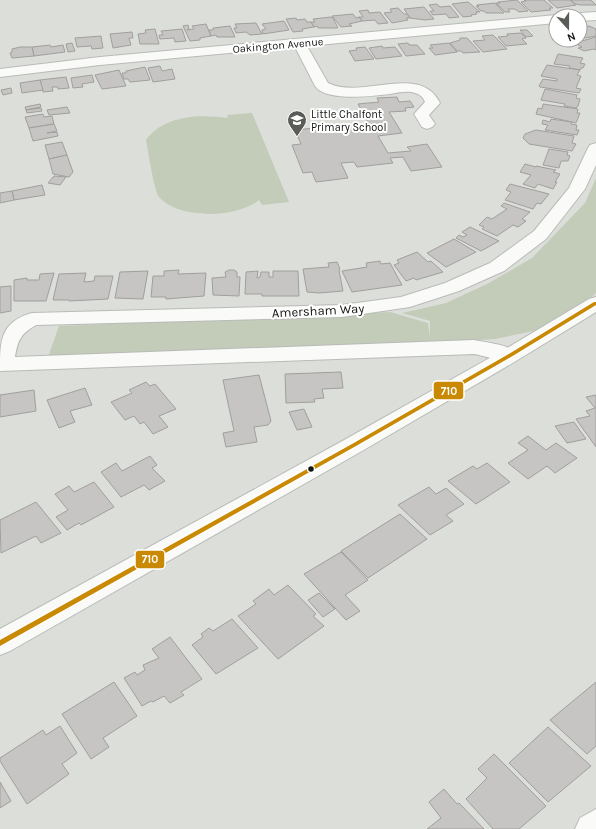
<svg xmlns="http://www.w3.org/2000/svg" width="596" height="829" viewBox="0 0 596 829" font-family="Karla,sans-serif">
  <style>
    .green { fill: #c3cbb9 }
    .building { fill: #c6c5c4; stroke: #a09f9d }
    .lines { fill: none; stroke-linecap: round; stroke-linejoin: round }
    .minor-casing { stroke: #b8bbb7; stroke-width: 2 }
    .major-casing { stroke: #b8bbb7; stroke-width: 2 }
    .minor { fill: #fafaf9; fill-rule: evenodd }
    .major { fill: #fafaf9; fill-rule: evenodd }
    .bus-1-casing { stroke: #fff; stroke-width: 3 }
    .bus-1 { fill: #c98903; fill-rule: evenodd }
    .bus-dot { fill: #131511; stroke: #fff; stroke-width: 1.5 }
    .labels { text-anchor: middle; stroke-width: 4; stroke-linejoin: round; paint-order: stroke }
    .far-street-label { font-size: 11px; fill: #131511; stroke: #fff }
    .far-poi-label { font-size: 11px; fill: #131511; stroke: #fff; text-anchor: start }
    .street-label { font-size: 13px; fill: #131511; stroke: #fff }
    .line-badge { stroke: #fff; stroke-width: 1.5 }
    .badge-label { font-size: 11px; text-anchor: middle; font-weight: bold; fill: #fff }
  </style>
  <rect width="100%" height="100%" fill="#dcdfd9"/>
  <g class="green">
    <path d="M252 113 289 202 262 205 259 200C237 218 179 220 159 197 154 191 148 150 146 140 164 115 200 114 228 118L227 115Z"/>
    <polygon points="596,178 596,293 588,301 543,329 495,339 430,343 47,360 59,326 390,312 428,323 430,337 430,321 402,313 446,303 489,283 532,258 585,203"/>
  </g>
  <g class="building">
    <polygon points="517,0 528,11 519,12 515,9 508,9 510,12 505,12 496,3 500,3 498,2"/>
    <polygon points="524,0 544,0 553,8 549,8 551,10 531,12 521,2 526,1"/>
    <polygon points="548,0 570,0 576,5 557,8"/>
    <polygon points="571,0 591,0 596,5 580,5 575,4"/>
    <polygon points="468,2 480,12 476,12 477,14 471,15 472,16 463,17 452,4"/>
    <polygon points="495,3 504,13 486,13 484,11 481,11 476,6 479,6 477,5"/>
    <polygon points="437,4 440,7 450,6 459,17 449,18 446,14 433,15 430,11 434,11 429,5"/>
    <polygon points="424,7 434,19 425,20 410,18 404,9"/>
    <polygon points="398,8 404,14 407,14 410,18 406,18 408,20 392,23 384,13 392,12 390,9"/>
    <polygon points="368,10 369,13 380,12 388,23 378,24 375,20 362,21 359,17 363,17 359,11"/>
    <polygon points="353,14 356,18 359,17 362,21 349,24 352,26 341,27 332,16"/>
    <polygon points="331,17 333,18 338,28 318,28 317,26 314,27 311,22 315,22 313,19"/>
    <polygon points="296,18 297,20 305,19 307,22 311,22 314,27 302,29 303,31 293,32 286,19"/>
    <polygon points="284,21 289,30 263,34 262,30 266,29 262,24"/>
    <polygon points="256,23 262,34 250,35 246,32 236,33 234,28 237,28 235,24"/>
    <polygon points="206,24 211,36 200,38 200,40 190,41 183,26 188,25 189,29 187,30 194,29 192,26"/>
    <polygon points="230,26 235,37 217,37 216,35 211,36 209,30 213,30 213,28"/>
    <polygon points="589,26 596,29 596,36 585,38 580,37 580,28"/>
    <polygon points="155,29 159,44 140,44 138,34 146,33 145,30"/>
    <polygon points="182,29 186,41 175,42 174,38 160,39 159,35 163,35 161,31"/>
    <polygon points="520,30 527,30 533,36 526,37"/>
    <polygon points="132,32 133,38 129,38 131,45 113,48 110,34"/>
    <polygon points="521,33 526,38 522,39 527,44 506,46 498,37 508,36 507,34"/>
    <polygon points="493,35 507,49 483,52 473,41 485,40 482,36"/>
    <polygon points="101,36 103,48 92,49 91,46 77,47 75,38"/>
    <polygon points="596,37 596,50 594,49 584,51 578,48 582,47 575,43"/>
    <polygon points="460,38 467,38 480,52 463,53 461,51 457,51 450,43 460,40"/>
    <polygon points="72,43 75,51 68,52 66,44"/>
    <polygon points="408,43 409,45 417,45 425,54 406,56 398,44"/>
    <polygon points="449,43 457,52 435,55 429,48 433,48 430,45"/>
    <polygon points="50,45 51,47 63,45 65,52 34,56 32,47"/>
    <polygon points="382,46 383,48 395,47 402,56 376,59 369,48"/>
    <polygon points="20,47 32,47 34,56 12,58 10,53 12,52 12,49"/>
    <polygon points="365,47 374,59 355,61 349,51 357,50 356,48"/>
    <polygon points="558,54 583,58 580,63 585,64 583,68 581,68 580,70 569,68 570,66 554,64"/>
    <polygon points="547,65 580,70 577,75 581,76 576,88 581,89 579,93 540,87 539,86 543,79 557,81 557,79 541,76"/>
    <polygon points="160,66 162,71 172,69 175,79 153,82 148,68"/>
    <polygon points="145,67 150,80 130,82 128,79 124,79 122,73 126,73 126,71"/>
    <polygon points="119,70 126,86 102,89 95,75"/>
    <polygon points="92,75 94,82 82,84 83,87 73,88 71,78"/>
    <polygon points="66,77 69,88 58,89 58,87 52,87 53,91 43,92 40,80"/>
    <polygon points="40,80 43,90 22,93 20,83"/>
    <polygon points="11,88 12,93 3,95 1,90"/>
    <polygon points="545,89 577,95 576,98 580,99 578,106 576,108 564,106 565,104 541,100"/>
    <polygon points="397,97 399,102 410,101 414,107 405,108 406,111 389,112 402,133 378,136 388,153 411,151 407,147 427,144 442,167 411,171 403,157 390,158 393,163 357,167 354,162 341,163 348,178 316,182 312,172 303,173 292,145 301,144 295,130 324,127 325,131 370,126 358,104 379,102 377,98"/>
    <polygon points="40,104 41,107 26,110 25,107"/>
    <polygon points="543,104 578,109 577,113 580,113 576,123 536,114 538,108 542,109"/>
    <polygon points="67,107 70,113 49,115 47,110"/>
    <polygon points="41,108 42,111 27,113 26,110"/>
    <polygon points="43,114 44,117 52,116 54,124 29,128 25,117"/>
    <polygon points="551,119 572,122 571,124 577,125 576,130 579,130 577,135 545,130 548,125 542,124 543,120 550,122"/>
    <polygon points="54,124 57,131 47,133 57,132 58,136 33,141 29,128"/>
    <polygon points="536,130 574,136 572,143 576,144 572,151 529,144 523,138 525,134"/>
    <polygon points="62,142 67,155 49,159 45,145"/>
    <polygon points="549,149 568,152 567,155 570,156 568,161 561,161 559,168 543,165"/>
    <polygon points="67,155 73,172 69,177 53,174 49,159"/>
    <polygon points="525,164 536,167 536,166 556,170 553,172 560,174 555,182 557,182 553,189 538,184 535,188 523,184 531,175 520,172"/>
    <polygon points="54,176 66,177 60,185 48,183"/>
    <polygon points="510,184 549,194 541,204 537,203 533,209 505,200 511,192 506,190"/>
    <polygon points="42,185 45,195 14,200 12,191"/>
    <polygon points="12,191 14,200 0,203 0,193"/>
    <polygon points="504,203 530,212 522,219 526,221 518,227 513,225 497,236 482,229 484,227 479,225 487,217 492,219 507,209 501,206"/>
    <polygon points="470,227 499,241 481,251 456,238 459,235 463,237 467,235 462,232"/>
    <polygon points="454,239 476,252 446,267 427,253"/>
    <polygon points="417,252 428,262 431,261 443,272 416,280 414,278 406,281 394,265 399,263 397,260"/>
    <polygon points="380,261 381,264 390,263 402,285 352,292 342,271 367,267 366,263"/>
    <polygon points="337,262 340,269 339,270 343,291 319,293 307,292 303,269 329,267 328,263"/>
    <polygon points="179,270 178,274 206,273 204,296 166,299 166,297 151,297 153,276 164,276 164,271"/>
    <polygon points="229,270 234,270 237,272 237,277 240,277 239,296 213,295 212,278 226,277 225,272"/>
    <polygon points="148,271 143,299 115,298 120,272"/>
    <polygon points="258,271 257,278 260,277 261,272 269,272 269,277 273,277 273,271 298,271 299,296 262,296 262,294 245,294 246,272"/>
    <polygon points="54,273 46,301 14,301 14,280 27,278 27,280 39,280 40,274"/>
    <polygon points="86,273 84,282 94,281 95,276 113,276 108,299 69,301 69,300 53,300 59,274"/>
    <polygon points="11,286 11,311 0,313 0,287"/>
    <polygon points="341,372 343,388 322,389 324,398 314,399 315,402 286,403 285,374"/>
    <polygon points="259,375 271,421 268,425 254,427 257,442 226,447 223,433 234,431 223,380"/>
    <polygon points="146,382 150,386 155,384 176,409 159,416 168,427 153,434 144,422 140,424 134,416 125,420 111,402 132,393 129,390"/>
    <polygon points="85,388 92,405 70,411 75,422 59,428 47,400"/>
    <polygon points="34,390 36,411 0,417 0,395"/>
    <polygon points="596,395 596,447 576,419 590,416 586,411 595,408 586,397"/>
    <polygon points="304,409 312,427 297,430 289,412"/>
    <polygon points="574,422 586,439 567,443 555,426"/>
    <polygon points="528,436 546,450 556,443 577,458 555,473 547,466 528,479 508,463 528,450 518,443"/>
    <polygon points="150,456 157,465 152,468 165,481 149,490 144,485 121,497 101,472 116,463 122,471"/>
    <polygon points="487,463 510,482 476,504 448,481 473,466 477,469"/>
    <polygon points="94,482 114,507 81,525 79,523 67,530 56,517 68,510 55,494 69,486 74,492"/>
    <polygon points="429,487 436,494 446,488 464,504 446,515 453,521 430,535 398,505"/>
    <polygon points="36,502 61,533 41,543 36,536 1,553 0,520"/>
    <polygon points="400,514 427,539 368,578 341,551"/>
    <polygon points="341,552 368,580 345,595 360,611 346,620 304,574"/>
    <polygon points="288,585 316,614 313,616 324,626 278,659 238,616 256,604 253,601 269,589 274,595"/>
    <polygon points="319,593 335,609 323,617 308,600"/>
    <polygon points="232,619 258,648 216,674 192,645 203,637 201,634 209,628 213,631"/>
    <polygon points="170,637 202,679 181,692 184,695 170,703 164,696 153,702 151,701 142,706 124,678 135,672 137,675 145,670 143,665 159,658 152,649"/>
    <polygon points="114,682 137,716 103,738 109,747 91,759 62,714"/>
    <polygon points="596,682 596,746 587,754 550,720"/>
    <polygon points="60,726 77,753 62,764 69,774 27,804 0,761 0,758 43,730 46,735"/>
    <polygon points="548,727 591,766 548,802 509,763"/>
    <polygon points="494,754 546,806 519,829 493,829 466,799 487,778 478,769"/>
    <polygon points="0,782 11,801 0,808"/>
    <polygon points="444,789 457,804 459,803 484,829 427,829 441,818 429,802"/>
  </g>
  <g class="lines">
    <g class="minor-casing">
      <g id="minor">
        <polygon points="596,12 596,20 580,21 580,16 574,16 580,13"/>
        <path d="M556 15 559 16H556V23L307 46 328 83C362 100 420 62 440 103L429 115 435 124 432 127 427 129 422 127 414 114 425 102C423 96 418 93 411 92 404 91 396 93 390 94 372 96 326 102 315 86L295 47 100 65 0 77V69L100 57Z"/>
        <path d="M596 143V165L585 189 546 239 504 271 459 291 410 307 342 317 36 325C21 334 18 339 15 357L474 340C488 343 511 344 519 356L516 361C505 364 487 356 474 354L0 371C0 341 0 322 32 313L342 305 401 297 445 283 490 263 534 231 569 188 588 148 590 145Z"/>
        <polygon points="596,809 596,829 575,829 580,818"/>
      </g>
    </g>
    <g class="major-casing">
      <polygon id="major" points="596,297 596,312 516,361 362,451 10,651 0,655 0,629 346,439 502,351 589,299"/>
    </g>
    <use href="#minor" class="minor"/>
    <use href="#major" class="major"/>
    <g class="bus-1-casing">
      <polygon id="bus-1" points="594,302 596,302 596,305 511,357 356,446 0,646 0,640 352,444 507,355"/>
    </g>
    <use href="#bus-1" class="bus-1"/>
  </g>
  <defs>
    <g id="school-pin" transform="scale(1)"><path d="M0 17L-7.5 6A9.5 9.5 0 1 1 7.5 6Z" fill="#595c57" stroke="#fff"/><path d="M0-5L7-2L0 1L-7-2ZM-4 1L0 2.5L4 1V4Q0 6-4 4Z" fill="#fff"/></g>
  </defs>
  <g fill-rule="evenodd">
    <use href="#school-pin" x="297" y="120"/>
  </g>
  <circle class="bus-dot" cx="311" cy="469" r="3.5"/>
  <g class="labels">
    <g class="far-street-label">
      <text transform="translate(278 45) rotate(-5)" y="4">Oakington Avenue</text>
    </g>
    <g class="far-poi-label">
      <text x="311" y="118">Little Chalfont<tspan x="311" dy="13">Primary School</tspan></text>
    </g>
    <g class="street-label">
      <text transform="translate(318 310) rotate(-3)" y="5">Amersham Way</text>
    </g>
  </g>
  <g class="line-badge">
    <rect x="433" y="381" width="31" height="19" rx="4" fill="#c98903"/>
    <rect x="135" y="550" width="30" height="19" rx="4" fill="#c98903"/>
  </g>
  <g class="badge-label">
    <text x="449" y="395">710</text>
    <text x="150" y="563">710</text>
  </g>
  <g transform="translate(568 28) rotate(159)"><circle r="19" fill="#ffffff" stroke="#a1a1a0"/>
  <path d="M0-3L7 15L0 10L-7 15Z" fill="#595c57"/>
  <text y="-6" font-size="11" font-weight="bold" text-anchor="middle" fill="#131511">N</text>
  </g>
</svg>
